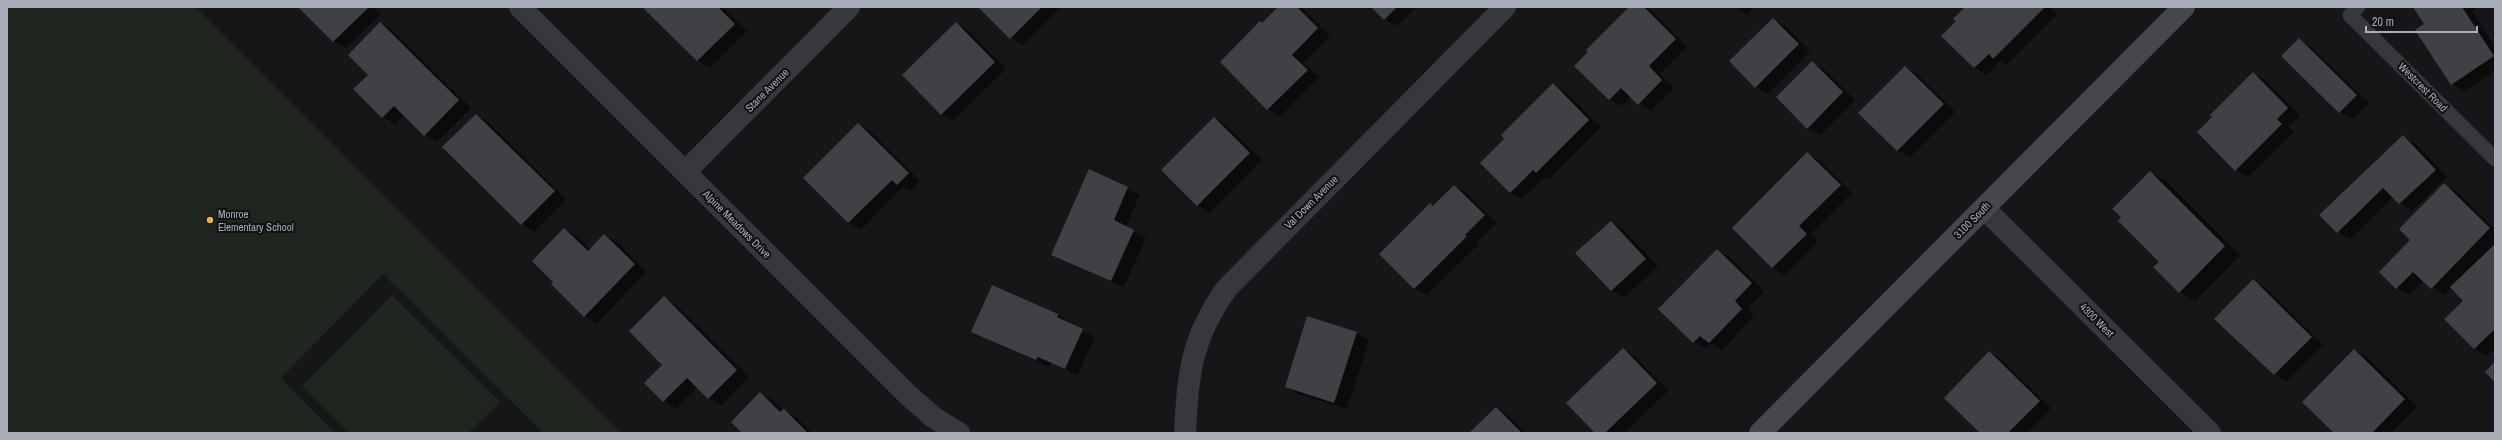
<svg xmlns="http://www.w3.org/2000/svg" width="2502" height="440" viewBox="0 0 2502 440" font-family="'Archivo Narrow',sans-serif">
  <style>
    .green { fill: #1e261f }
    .shadow { fill: #0007 }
    .building { fill: #404145 }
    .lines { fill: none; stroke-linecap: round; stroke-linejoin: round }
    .service { stroke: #37383d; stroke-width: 15 }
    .minor { stroke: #37383d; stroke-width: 22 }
    .secondary { stroke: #45474d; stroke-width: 22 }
    .poi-dot { fill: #f2b134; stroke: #111113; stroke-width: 1.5 }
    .labels { text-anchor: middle; stroke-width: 4; stroke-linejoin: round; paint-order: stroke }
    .street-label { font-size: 11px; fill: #a8adb8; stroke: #111113 }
    .poi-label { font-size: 11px; fill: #a8adb8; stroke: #111113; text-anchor: start }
  </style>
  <rect width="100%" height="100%" fill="#161618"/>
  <g class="green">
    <polygon points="7,7 196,7 621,433 543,433 383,274 281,378 335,433 7,433"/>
    <polygon points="392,295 500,402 468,433 349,433 302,386"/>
  </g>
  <g class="shadow">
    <polygon points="300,7 374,7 381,14 346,48 333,41"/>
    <polygon points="647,7 722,7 747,31 710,68 698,61 646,9"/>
    <polygon points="979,7 1061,7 1023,45 1011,38"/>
    <polygon points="1280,7 1301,7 1330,36 1304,63 1319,77 1280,117 1268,109 1221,62"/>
    <polygon points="1373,7 1416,7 1397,26 1384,19"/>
    <polygon points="1631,7 1649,8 1687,47 1660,74 1674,88 1651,111 1631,97 1622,106 1609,99"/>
    <polygon points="1734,7 1755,7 1747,15"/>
    <polygon points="1966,7 2050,7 2057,14 2006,65 2000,61 1987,75 1975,68 1943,36 1957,21"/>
    <polygon points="2414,7 2478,7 2472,11 2495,47 2495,71 2464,91 2452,84 2425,24"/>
    <polygon points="1773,19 1785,26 1810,51 1768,94 1755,87"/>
    <polygon points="380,23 392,30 471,108 437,142 425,135 405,114 395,124 383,117 369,75"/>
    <polygon points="956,23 968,30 1006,69 953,121 941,114"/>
    <polygon points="2299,40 2311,47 2369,103 2352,119 2340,112 2282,56"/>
    <polygon points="1813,63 1825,70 1855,100 1820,135 1807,128"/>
    <polygon points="1905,67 1917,74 1955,112 1910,157 1897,150"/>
    <polygon points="2253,73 2265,80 2300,115 2288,127 2294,132 2248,177 2236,170 2198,132"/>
    <polygon points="1553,85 1566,92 1601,127 1549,179 1545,177 1522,199 1510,192 1505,139"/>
    <polygon points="476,115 488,122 566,199 534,232 522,224 444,147"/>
    <polygon points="1214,118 1226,125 1262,160 1210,213 1198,205 1162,170"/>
    <polygon points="858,124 870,131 920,181 910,191 903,187 861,230 849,223 804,178"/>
    <polygon points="2403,136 2416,144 2447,177 2412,211 2393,197 2350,239 2338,232"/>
    <polygon points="1807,153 1819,160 1852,193 1811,234 1818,241 1785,275 1773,268 1733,228"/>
    <polygon points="1090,171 1140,195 1126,227 1146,238 1124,287 1052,254"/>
    <polygon points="2150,172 2166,181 2240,255 2195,301 2180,292"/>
    <polygon points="2444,184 2456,191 2495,229 2495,348 2487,356 2475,349 2446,319 2465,301 2452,287 2444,295 2424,281 2409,295 2397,288 2381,272 2412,240"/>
    <polygon points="1454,186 1467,193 1496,223 1477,242 1479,244 1427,295 1414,288 1430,204 1434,206"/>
    <polygon points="1611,222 1623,229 1658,266 1624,298 1612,291 1577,253"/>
    <polygon points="564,229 577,236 591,250 604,235 617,242 646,272 597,323 584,316 555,282"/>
    <polygon points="1717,250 1730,257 1764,291 1747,309 1754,316 1722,350 1712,344 1706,349 1694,342 1660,309"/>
    <polygon points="2253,281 2266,288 2323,345 2287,381 2274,374"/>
    <polygon points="992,286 1058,315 1070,322 1069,324 1095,337 1078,375 1051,363 1049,367 972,331"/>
    <polygon points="664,298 676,305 749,377 721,406 709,398 697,387 676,409 664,401 645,383 663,365"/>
    <polygon points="1356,333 1369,340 1347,409 1298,394 1286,387"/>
    <polygon points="1623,350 1635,357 1668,391 1625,433 1596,433"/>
    <polygon points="2354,350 2367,357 2417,406 2391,433 2336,433"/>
    <polygon points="1989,352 2001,359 2051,408 2027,433 1982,433"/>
    <polygon points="761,393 773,400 783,411 796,417 812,433 743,433"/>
    <polygon points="1496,408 1508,415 1526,433 1471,433"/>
  </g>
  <g class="building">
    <polygon points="298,7 369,7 333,42"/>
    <polygon points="646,7 718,7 735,24 697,61 644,9"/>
    <polygon points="978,7 1042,7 1010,39"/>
    <polygon points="1278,7 1297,7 1318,28 1292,55 1308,70 1267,110 1220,62 1260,21 1262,23"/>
    <polygon points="1371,7 1397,7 1384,20"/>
    <polygon points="1629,7 1644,7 1676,39 1649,66 1662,80 1638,105 1621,88 1609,100 1574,66 1588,52 1586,50"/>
    <polygon points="1965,7 2045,7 1993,59 1989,54 1974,68 1941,36 1956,21 1953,19"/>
    <polygon points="2413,7 2462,7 2494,56 2451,85 2415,30 2424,24"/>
    <polygon points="1773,18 1799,44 1755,88 1729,61"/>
    <polygon points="380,22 459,100 424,136 394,106 382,118 353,89 368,75 348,55"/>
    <polygon points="956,22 995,62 941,115 902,75"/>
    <polygon points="2299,38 2357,95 2339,113 2281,56"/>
    <polygon points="1812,61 1843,92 1807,129 1776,97"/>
    <polygon points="1905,66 1944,104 1897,151 1858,113"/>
    <polygon points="2253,72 2288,108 2277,119 2282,124 2235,171 2197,132 2212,117 2210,115"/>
    <polygon points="1553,83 1589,120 1536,173 1533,170 1510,193 1480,163 1504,139 1501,135"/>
    <polygon points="476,114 555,191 521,225 442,147"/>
    <polygon points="1214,117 1250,153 1197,206 1161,170"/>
    <polygon points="858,123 909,173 897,185 892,180 848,223 803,178"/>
    <polygon points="2403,135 2436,170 2399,204 2383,188 2337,233 2319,215"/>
    <polygon points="1807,152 1841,185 1799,226 1807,234 1772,268 1732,228"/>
    <polygon points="1089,169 1128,187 1114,220 1134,230 1111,281 1051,255"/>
    <polygon points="2150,171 2225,246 2179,293 2153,267 2159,262 2118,221 2121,217 2112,209"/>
    <polygon points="2444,183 2490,228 2431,289 2413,272 2396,289 2379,272 2410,240 2399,229"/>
    <polygon points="1454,185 1485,215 1465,235 1467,236 1414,289 1379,254 1430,203 1433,206"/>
    <polygon points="1611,221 1646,259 1611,291 1575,253"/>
    <polygon points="564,228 588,251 604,234 635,264 584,317 551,284 553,282 532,261"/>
    <polygon points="2495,244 2495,329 2474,349 2444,319 2463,301 2450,287"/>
    <polygon points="1717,249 1752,283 1735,301 1742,309 1709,343 1700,336 1693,343 1658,309"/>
    <polygon points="2253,279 2312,337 2274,375 2214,319"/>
    <polygon points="992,285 1058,314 1057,317 1083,329 1065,369 1038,357 1036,360 971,332"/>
    <polygon points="664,296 737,370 708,399 687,378 663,402 644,383 662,365 629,331"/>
    <polygon points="1307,316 1357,332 1334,403 1285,387"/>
    <polygon points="1623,348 1657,383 1605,433 1595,433 1566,403"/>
    <polygon points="2354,349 2405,399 2372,433 2334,433 2302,402"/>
    <polygon points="1989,351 2040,401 2008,433 1980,433 1944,398"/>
    <polygon points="2495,362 2495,382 2485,372"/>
    <polygon points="760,392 780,412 784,409 808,433 742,433 731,422"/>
    <polygon points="1496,407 1522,433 1469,433"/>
  </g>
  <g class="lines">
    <polyline class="service" points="2358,7 2350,15 2495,159"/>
    <g class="minor">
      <polyline points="520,7 908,395 933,417 959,433"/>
      <polyline points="685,172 849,7"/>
      <polyline points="1984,208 2210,433"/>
      <path d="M1185 433C1188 374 1191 338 1227 288L1505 7"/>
    </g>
    <polyline class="secondary" points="1760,433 2184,7"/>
  </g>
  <circle class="poi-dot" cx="210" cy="220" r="4"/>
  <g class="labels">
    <g class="street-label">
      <text transform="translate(2423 87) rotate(45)" y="4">Westcrest Road</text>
      <text transform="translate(767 90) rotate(-45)" y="4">Stane Avenue</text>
      <text transform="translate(1311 202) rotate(-45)" y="4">Val Down Avenue</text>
      <text transform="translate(1972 220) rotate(-45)" y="4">3100 South</text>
      <text transform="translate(737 224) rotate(45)" y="4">Alpine Meadows Drive</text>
      <text transform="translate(2097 320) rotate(45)" y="4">4300 West</text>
    </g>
    <g class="poi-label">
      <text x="218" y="218">Monroe<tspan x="218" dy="13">Elementary School</tspan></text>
    </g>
  </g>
  <rect width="2502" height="440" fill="none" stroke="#a8adb8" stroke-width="16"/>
  <path d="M2366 26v6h111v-6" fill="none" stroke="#a8adb8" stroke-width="2"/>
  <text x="2372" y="26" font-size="12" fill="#a8adb8" stroke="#111113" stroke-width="3" paint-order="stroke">20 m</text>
</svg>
